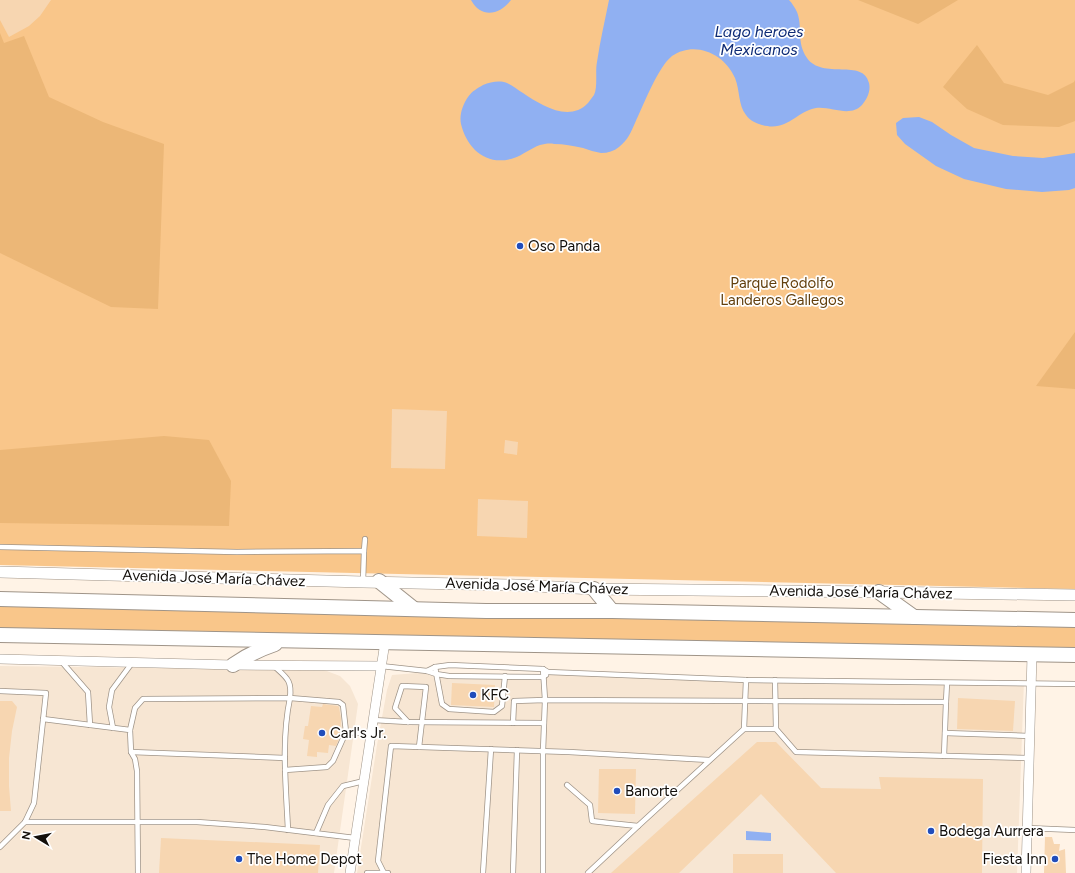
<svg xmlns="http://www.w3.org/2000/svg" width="1075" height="873" viewBox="0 0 1075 873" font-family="Figtree,sans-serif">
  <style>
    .built { fill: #f7e6d3 }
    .green { fill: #f9c68a }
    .forest { fill: #ecb777 }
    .water { fill: #90b0f2 }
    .building { fill: #f7d6b1 }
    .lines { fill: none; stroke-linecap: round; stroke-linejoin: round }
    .service-casing { stroke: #9f9488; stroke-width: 6 }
    .minor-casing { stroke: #9f9488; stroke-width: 10 }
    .tertiary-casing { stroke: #9f9488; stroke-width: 12 }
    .primary-casing { stroke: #9f9488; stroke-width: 16 }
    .service { stroke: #fff; stroke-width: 4.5 }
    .minor { stroke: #fff; stroke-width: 9 }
    .tertiary { stroke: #fff; stroke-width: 11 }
    .primary { stroke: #fff; stroke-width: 14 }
    .poi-dot { fill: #214dbb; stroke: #fff; stroke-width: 1.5 }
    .labels { text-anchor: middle; stroke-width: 3.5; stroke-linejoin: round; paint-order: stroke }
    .poi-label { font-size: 15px; fill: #130f0b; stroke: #fff; text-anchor: start }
    .park-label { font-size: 15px; fill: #623f0d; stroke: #fff }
    .street-label { font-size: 15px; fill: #130f0b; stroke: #fff }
    .water-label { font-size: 16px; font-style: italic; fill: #0e2b75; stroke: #fff }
  </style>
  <rect width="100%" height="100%" fill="#fff3e6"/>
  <g class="built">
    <polygon points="0,666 324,670 340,676 350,686 358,704 334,873 0,873"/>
    <polygon points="417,673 1024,681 1017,873 357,873 377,745 387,690 392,675"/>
  </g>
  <g class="green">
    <polygon points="0,0 1075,0 1075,589 0,565"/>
    <polygon points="0,601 1075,623 1075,653 0,628"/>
  </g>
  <g class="forest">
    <polygon points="858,0 958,0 918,24"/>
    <polygon points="0,33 4,43 24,36 49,97 103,122 164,144 158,309 111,307 0,253"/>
    <polygon points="977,45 1004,83 1048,95 1074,82 1075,80 1075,121 1059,127 1003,125 967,109 943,87"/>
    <polygon points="1075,332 1075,389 1036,386"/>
    <polygon points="164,436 209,440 231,481 229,526 0,523 0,450"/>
  </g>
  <g class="water">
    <path d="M471 0H511C500 15 481 19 471 0Z"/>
    <path d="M609 0H789C792 3 795 8 797 12 803 27 796 42 807 58 822 80 864 58 869 83 871 91 867 99 862 105 850 118 831 106 816 108 795 112 788 132 762 125 756 123 750 121 746 115 738 105 740 90 735 78 725 54 695 40 672 56 658 67 643 106 635 123 631 132 628 140 619 147 614 151 608 153 601 153 595 152 589 150 583 148 573 146 564 144 554 144 550 143 544 144 540 145 531 148 523 155 514 158 487 167 467 149 461 124 459 115 463 104 468 97 472 91 478 88 483 85 491 82 499 80 507 83 512 85 518 90 523 93 541 105 569 123 588 103 590 100 592 98 594 95 598 87 595 71 597 62 600 41 605 20 609 0Z"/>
    <polygon points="919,117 932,122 951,135 974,148 1013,156 1043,158 1075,153 1075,188 1069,190 1042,192 1006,189 964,179 936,166 905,144 897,135 896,123 903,118"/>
    <polygon points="746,831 771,833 771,841 746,840"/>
  </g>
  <g class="building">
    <polygon points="0,0 51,0 40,16 29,26 9,37 0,20"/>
    <polygon points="392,409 447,411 445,469 391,468"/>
    <polygon points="505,440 518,442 517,455 504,453"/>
    <polygon points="478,499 528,501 527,538 477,536"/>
    <polygon points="452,683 495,685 494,707 451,705"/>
    <polygon points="958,698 1015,701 1013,731 957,729"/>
    <polygon points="0,701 12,701 17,707 12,731 9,758 9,786 11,811 0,811"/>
    <polygon points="323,704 338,706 339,707 341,719 340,736 336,746 329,745 328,753 317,752 317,757 307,756 309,740 303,739 305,726 308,726 311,706 322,707"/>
    <polygon points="757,742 776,742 821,788 881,789 879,777 983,779 982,873 836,873 761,794 679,873 611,873"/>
    <polygon points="599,769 636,769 635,814 598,813"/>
    <polygon points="1045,837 1052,837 1054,844 1060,844 1059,851 1065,849 1066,873 1044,873"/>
    <polygon points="161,838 320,845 318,873 159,873"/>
    <rect x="733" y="854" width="50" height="19"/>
  </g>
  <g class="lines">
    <g class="service-casing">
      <g id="service">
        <polyline points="0,547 237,552 364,551 363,582"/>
        <polyline points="364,551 365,539"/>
        <polyline points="61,661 88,692 90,725"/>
        <path d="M274 666C287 678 292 680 290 698L339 702 343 705 346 732 371 734"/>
        <polyline points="381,666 427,671 436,674 449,676 543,677 546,675"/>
        <polyline points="435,667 438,683 442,704 449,709 494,712 502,706 505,676"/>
        <polyline points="427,671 435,667 450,665 543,669 548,672 746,680 1075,684"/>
        <polyline points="775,680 776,729 796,752 1029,758"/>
        <polyline points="0,691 46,693 34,803 25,822 0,847"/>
        <polyline points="946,702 947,683"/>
        <polyline points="43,719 130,730 131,752 135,759 137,771 138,873"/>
        <polyline points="373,720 408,722 544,723"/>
        <polyline points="408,722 395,708 402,686 426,687 419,747"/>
        <polyline points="513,723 514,701 545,700 946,702 944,756"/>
        <polyline points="113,728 109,707 112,690 132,663"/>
        <polyline points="744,729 746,680"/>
        <path d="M130 730 135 708 143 699 290 698C281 741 286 786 288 830"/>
        <polyline points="945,733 1030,736"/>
        <polyline points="131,752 285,758"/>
        <polyline points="285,770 327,767 333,761 346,732"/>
        <polyline points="567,785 590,805 592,821 609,823 638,826"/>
        <polyline points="25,822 197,822 265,827 355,838"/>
        <polyline points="1027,828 1075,830"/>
        <polyline points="316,833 328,805 343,786 364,781"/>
        <polyline points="367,873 388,873"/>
        <polyline points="384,873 378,861 391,746 569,752 709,760"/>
        <polyline points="483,873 491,749"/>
        <polyline points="513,873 517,750"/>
        <polyline points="543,873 543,751 545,700 543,669"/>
        <polyline points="588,873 638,826 744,729 776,729"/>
      </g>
    </g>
    <g class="minor-casing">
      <g id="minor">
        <polyline points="0,659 233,665 381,666"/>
        <polyline points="350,873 385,642"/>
        <polyline points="1026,873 1032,655"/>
      </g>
    </g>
    <g class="tertiary-casing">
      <polyline id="tertiary" points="0,572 363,582 516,585 594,589 879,592 1075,595"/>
    </g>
    <g class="primary-casing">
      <g id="primary">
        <polyline points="379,581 414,609"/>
        <polyline points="594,589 612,611"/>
        <polyline points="879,592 914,617"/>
        <polyline points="0,599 486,611 612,611 1075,620"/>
        <polyline points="0,635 1075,655"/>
        <path d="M233 665C246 656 260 649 275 644"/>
      </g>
    </g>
    <use href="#service" class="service"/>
    <use href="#minor" class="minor"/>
    <use href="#tertiary" class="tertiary"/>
    <use href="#primary" class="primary"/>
  </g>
  <g class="poi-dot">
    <circle cx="520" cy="246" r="4"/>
    <circle cx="473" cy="695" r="4"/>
    <circle cx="322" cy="733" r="4"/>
    <circle cx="617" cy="791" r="4"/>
    <circle cx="931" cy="831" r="4"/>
    <circle cx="239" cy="859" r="4"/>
    <circle cx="1055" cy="859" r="4"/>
  </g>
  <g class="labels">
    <g class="poi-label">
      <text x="528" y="251">Oso Panda</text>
      <text x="481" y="700">KFC</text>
      <text x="330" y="738">Carl's Jr.</text>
      <text x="625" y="796">Banorte</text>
      <text x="939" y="836">Bodega Aurrera</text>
      <text x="247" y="864">The Home Depot</text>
      <text x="1047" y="864" text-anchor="end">Fiesta Inn</text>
    </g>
    <g class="park-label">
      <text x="782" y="288">Parque Rodolfo<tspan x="782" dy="17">Landeros Gallegos</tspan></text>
    </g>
    <g class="street-label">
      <text transform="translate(214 578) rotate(2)" y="5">Avenida José María Chávez</text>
      <text transform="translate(537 586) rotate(2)" y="5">Avenida José María Chávez</text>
      <text transform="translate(861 592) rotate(1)" y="5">Avenida José María Chávez</text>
    </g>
    <g class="water-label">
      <text x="759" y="37">Lago heroes<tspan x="759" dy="18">Mexicanos</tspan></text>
    </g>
  </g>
  <g transform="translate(36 837) rotate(280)" stroke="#ffffff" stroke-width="3" paint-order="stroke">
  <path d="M0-3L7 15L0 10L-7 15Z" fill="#130f0b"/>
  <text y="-6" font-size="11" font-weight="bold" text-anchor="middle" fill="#130f0b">N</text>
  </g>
</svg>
